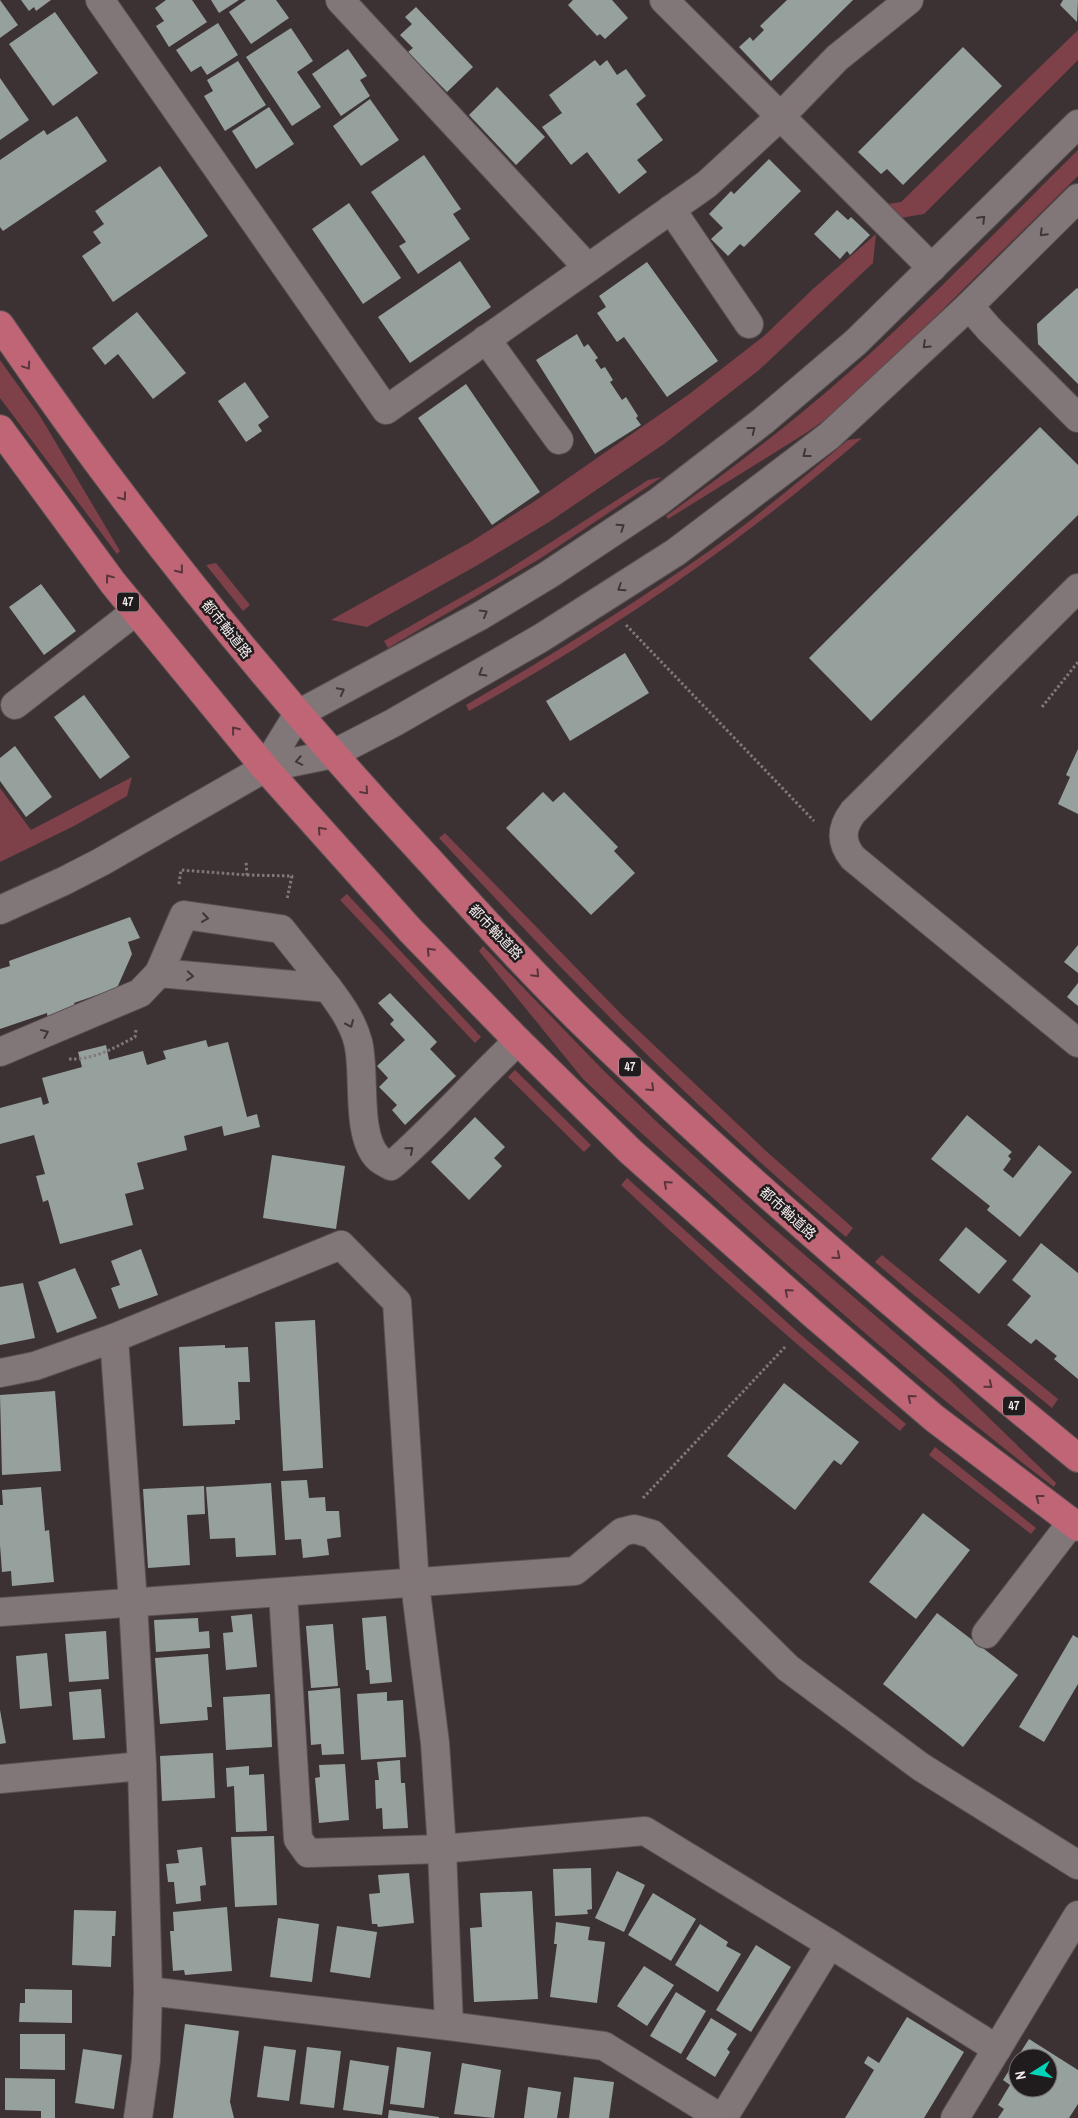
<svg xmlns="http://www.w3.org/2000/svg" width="1078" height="2118" viewBox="0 0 1078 2118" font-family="'Archivo Narrow','Noto Sans JP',sans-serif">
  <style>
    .green { fill: #7e4049 }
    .building { fill: #96a19e; fill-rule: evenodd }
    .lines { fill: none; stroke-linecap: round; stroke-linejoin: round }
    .minor-casing { stroke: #595051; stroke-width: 30 }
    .major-casing { stroke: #595051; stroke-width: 30 }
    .path { stroke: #817879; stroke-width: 3; stroke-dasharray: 2.5 2.5; stroke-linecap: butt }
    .minor { stroke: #827778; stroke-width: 28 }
    .major { stroke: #bf6576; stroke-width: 28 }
    .oneway { stroke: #3d3738 }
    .oneway2 { stroke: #58353c }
    .labels { text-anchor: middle; stroke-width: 5; stroke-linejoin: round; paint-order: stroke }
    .shield { fill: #201b1c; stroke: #b3adae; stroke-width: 1 }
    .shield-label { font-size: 12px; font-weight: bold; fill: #f2ebec }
    .street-label { font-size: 14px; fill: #f2ebec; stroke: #201b1c }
  </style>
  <rect width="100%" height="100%" fill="#3c3233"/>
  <g class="green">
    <polygon points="1078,30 1078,60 924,214 900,218 887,204 901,202"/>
    <path d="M1078 150V176L931 321 829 417 806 433 668 519 666 516C728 472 790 424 847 374 928 303 1002 225 1078 150Z"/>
    <polygon points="876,234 873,263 759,370 664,444 549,522 476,566 367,627 331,620 469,543 535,501 688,395 764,336 814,288"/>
    <polygon points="0,360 40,416 120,551 117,554 0,398"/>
    <path d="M862 438C741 543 609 633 469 711L466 705C550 656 633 605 712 549 759 515 804 477 848 440Z"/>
    <polygon points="662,477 541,558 388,648 384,641 495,578 648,480"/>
    <polygon points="216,563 250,605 243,611 206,565"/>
    <polygon points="132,777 127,796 74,826 0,862 0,788 31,830"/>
    <path d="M445 833 622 1015 766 1151 853 1228 846 1237C700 1115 568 977 439 838Z"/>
    <polygon points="347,894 481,1037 475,1043 340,900"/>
    <path d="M483 946 604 1071 659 1124 770 1225 950 1380 1056 1483 1054 1487C895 1366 749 1231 601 1096L583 1079 479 951Z"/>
    <polygon points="515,1070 591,1145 584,1152 508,1077"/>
    <path d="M627 1178 801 1335 906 1424 900 1431C804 1352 711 1270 621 1185Z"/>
    <polygon points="882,1255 1058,1399 1052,1408 909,1291 875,1262"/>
    <polygon points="935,1447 1036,1528 1031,1534 929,1455"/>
  </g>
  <g class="building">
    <polygon points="0,0 18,25 0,38"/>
    <polygon points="21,0 51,0 36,11 34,7 29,11"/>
    <polygon points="166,0 192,0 207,22 169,47 156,26 164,21 155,8"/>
    <polygon points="211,0 239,0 219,13"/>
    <polygon points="246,0 276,0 289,18 251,44 229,12"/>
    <polygon points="573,0 612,0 628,18 605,39 600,34 597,36 568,5"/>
    <polygon points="787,0 853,0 771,81 739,47 750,37 753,41 764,30 760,26"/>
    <polygon points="1063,0 1078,0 1077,22 1060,5"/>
    <polygon points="416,7 473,67 447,92 408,52 413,48 400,35 412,24 405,17"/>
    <polygon points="55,12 98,73 53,106 9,44"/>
    <polygon points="218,23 238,55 207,75 201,66 191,72 176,50"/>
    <polygon points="291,28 313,61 297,72 321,107 292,126 246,57"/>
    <polygon points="963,47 1002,86 903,185 887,169 881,174 858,152"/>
    <polygon points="348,49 367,76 360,80 370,96 341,116 312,74"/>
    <polygon points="595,60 600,66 607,60 617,75 626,69 646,96 636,104 663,140 637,160 647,172 619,194 587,152 571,165 542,127 562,113 549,95"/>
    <polygon points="238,61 266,105 225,131 204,96 213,91 207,80"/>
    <polygon points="0,78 29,120 0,140"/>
    <polygon points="497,87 545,137 516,165 469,115"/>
    <polygon points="370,99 399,140 361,166 333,126"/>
    <polygon points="269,107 294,144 256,169 232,131"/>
    <polygon points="77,116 107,161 3,231 0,227 0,160 44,130 47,135"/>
    <polygon points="424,155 461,209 453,214 470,239 418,274 399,246 406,242 371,192"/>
    <polygon points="769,159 801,191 744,247 740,244 728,256 711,239 723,228 709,214 731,191 734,194"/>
    <polygon points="160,166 208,236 113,302 82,256 101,243 93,232 104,224 95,211"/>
    <polygon points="349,203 401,278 363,304 312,229"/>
    <polygon points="837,210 848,220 851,217 870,235 850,255 847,251 840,259 814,234"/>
    <polygon points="460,261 491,307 410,363 378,317"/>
    <polygon points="647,262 718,361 667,397 624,337 617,342 597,313 606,307 599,296"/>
    <polygon points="1077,288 1078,289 1078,384 1038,344 1037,324"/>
    <polygon points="137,312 186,373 153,399 118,354 105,365 92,348"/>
    <polygon points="577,334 584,347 588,344 598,358 595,360 601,369 605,367 613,380 610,382 622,400 626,397 638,416 636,418 641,425 595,454 536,360"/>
    <polygon points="245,382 269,417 258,425 262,431 246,442 218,401"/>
    <polygon points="466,384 540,492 492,525 418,418"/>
    <polygon points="1040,427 1078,465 1078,515 871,721 809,658"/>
    <polygon points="41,584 76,631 44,655 9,607"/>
    <polygon points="625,653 649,693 570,741 546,701"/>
    <polygon points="84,695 130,757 100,779 54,717"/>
    <polygon points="15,746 52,797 26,817 0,781 0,758"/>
    <polygon points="1078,749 1078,814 1058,804 1070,777 1066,775"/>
    <polygon points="543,792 553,802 564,792 618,847 614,851 635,873 591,915 506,828"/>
    <polygon points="130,917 140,938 128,942 132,954 117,988 74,1003 77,1012 48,1021 47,1013 0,1029 0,969 10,966 9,961"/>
    <polygon points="1078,945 1078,973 1064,962"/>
    <polygon points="1078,983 1078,1006 1067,997"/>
    <polygon points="390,993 437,1042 430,1049 456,1076 405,1125 392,1110 397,1105 379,1087 388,1078 377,1066 405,1040 390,1024 394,1020 378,1003"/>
    <polygon points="206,1040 208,1047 228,1042 247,1117 257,1114 260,1127 224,1136 222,1126 184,1136 187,1150 137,1163 144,1189 125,1194 133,1225 60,1244 48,1200 43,1202 36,1176 45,1174 34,1135 0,1144 0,1108 41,1097 43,1105 49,1103 42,1078 82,1067 78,1052 106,1045 109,1060 143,1051 147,1065 166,1059 163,1051"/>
    <polygon points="967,1115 1012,1152 1008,1156 1011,1159 1003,1170 1013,1178 1039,1145 1072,1172 1020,1237 987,1210 990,1206 931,1159"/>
    <polygon points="475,1117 505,1147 494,1158 502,1166 469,1200 431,1162"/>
    <polygon points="272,1155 345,1166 336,1229 263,1218"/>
    <polygon points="966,1227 1007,1261 979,1294 939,1260"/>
    <polygon points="1041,1243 1078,1273 1078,1379 1054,1359 1057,1356 1036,1339 1031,1344 1007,1325 1031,1296 1012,1280"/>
    <polygon points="141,1249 158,1295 119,1309 111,1288 120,1285 111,1261"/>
    <polygon points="75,1268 97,1318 57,1333 38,1282"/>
    <polygon points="23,1283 35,1338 0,1345 0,1287"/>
    <polygon points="315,1320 323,1468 283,1471 275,1322"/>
    <polygon points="225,1345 225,1348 248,1347 250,1382 238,1382 240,1420 235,1420 235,1424 183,1426 179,1347"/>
    <polygon points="784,1383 859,1442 841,1465 834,1460 795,1510 727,1456"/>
    <polygon points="55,1391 61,1471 2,1475 0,1395"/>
    <polygon points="307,1480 309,1498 325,1497 326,1511 339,1511 341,1537 327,1539 329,1555 303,1558 301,1539 285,1540 281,1481"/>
    <polygon points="271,1483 276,1555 236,1557 235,1538 210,1539 206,1487"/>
    <polygon points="204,1486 205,1514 187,1515 190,1565 148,1568 143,1489"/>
    <polygon points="41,1487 45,1531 49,1530 54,1582 12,1586 11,1571 2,1572 0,1545 0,1505 3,1505 2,1490"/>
    <polygon points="923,1513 970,1550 916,1619 869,1582"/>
    <polygon points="937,1613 1018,1675 963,1747 883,1684"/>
    <polygon points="252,1614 257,1667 226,1670 223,1633 233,1632 231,1616"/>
    <polygon points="386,1616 392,1682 370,1684 369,1670 366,1670 362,1618"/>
    <polygon points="198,1618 199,1632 209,1631 210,1648 156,1652 154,1620"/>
    <polygon points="333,1624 338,1686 311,1688 306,1626"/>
    <polygon points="106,1631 109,1679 69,1682 65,1634"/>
    <polygon points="1073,1635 1078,1638 1078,1684 1044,1742 1019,1727"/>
    <polygon points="47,1653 52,1706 20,1709 16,1656"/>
    <polygon points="208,1654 212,1707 207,1707 208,1720 160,1724 155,1658"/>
    <polygon points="340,1688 344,1754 322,1755 321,1744 311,1745 308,1691"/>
    <polygon points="101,1689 105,1738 73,1740 69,1692"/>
    <polygon points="387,1692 387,1701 403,1700 406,1757 361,1760 357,1694"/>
    <polygon points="270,1694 272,1747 226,1750 223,1697"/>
    <polygon points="0,1710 6,1743 0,1744"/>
    <polygon points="213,1753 215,1798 162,1801 160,1756"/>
    <polygon points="400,1760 401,1783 405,1783 408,1828 383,1829 382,1808 376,1809 375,1780 379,1780 377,1762"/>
    <polygon points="345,1764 349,1820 319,1823 315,1778 320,1777 319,1765"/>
    <polygon points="249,1766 249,1775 264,1774 267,1831 236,1832 234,1786 227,1787 226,1768"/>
    <polygon points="274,1836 277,1905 235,1907 231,1837"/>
    <polygon points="202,1847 206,1885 200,1886 201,1901 176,1904 174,1882 168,1882 166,1864 179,1863 177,1850"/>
    <polygon points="591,1868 592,1909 587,1910 588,1914 555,1916 553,1869"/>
    <polygon points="617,1871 645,1885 624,1932 595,1918"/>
    <polygon points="409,1873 414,1923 378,1927 377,1924 372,1924 369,1894 380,1893 378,1875"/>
    <polygon points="532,1891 538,1999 474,2002 470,1928 482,1927 480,1893"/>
    <polygon points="653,1893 696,1919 671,1961 628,1935"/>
    <polygon points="227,1907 232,1971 185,1975 184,1970 173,1971 170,1931 174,1931 173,1912"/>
    <polygon points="74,1910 116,1911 115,1936 112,1936 111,1967 72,1965"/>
    <polygon points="278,1918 319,1924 312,1982 270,1977"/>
    <polygon points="556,1922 590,1927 588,1940 605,1942 597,2003 550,1997 557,1944 554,1944"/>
    <polygon points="700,1924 728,1942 726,1946 741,1954 718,1992 675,1965"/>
    <polygon points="337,1926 377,1932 370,1978 330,1972"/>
    <polygon points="756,1945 791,1967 751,2032 716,2010"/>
    <polygon points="644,1966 674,1985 647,2026 617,2006"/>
    <polygon points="25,1989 72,1990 72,2023 19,2022 20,2003 25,2003"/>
    <polygon points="676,1992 706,2011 681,2054 650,2036"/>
    <polygon points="907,2017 964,2052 924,2118 845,2118 874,2070 864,2063 868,2056 879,2063"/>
    <polygon points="711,2018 737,2034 727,2049 730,2052 715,2077 686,2059"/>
    <polygon points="185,2024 239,2031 230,2102 234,2118 173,2118"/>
    <polygon points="20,2034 65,2034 65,2070 20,2069"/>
    <path d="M1029 2039 1078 2070V2104L1069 2118H998L1004 2109 998 2105 1010 2085 1003 2080ZM1018 2058H1048V2088H1018Z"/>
    <polygon points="264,2046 296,2050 289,2101 257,2097"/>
    <polygon points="307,2047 341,2051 334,2108 300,2104"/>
    <polygon points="397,2047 431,2052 424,2108 390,2104"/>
    <polygon points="83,2049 122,2055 114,2109 75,2103"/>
    <polygon points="350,2060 389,2066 382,2115 343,2110"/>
    <polygon points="462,2063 501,2070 494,2118 454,2114"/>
    <polygon points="574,2077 614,2082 609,2118 569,2118"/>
    <polygon points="5,2078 55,2079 55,2118 41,2118 41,2111 5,2110"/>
    <polygon points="528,2087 561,2092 557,2118 524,2118"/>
    <polygon points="389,2110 439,2117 439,2118 388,2118"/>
  </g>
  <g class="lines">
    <g class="minor-casing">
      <g id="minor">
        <polyline points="100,0 386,410 588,268"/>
        <polyline points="340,0 588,268 707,184 781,116 837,58 909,0"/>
        <polyline points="664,0 932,268"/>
        <polyline points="671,209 749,324"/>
        <polyline points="969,306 989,329 1078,418"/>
        <polyline points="486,339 559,440"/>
        <path d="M1078 588 853 812C841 828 840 842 853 858L1078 1043"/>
        <polyline points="15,705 136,611"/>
        <polyline points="265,768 298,714 480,616 548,575 658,502 763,421 856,342 1078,124"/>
        <polyline points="0,910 64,881 101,862 265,768 333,754 393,723 541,638 676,552 829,436 969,306 1078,198"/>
        <polyline points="159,973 184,915 281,929 328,988"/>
        <path d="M0 1052 140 993 159 973 328 988C340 1004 353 1022 358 1042 366 1072 355 1135 378 1158 381 1161 387 1164 391 1166 436 1127 474 1082 518 1041"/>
        <polyline points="114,1338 133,1602 142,1766 148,1991 146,2060 138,2118"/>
        <polyline points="0,1373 35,1366 114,1338 341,1245 397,1302 415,1584 435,1743 442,1849 449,2026"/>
        <polyline points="283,1593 298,1839 308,1853 442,1849 645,1831 830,1944 723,2118"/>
        <polyline points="0,1612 575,1571 622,1532 634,1529 652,1534 788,1668 921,1767 1078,1865"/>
        <polyline points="986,1634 1072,1522"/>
        <polyline points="0,1779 142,1766"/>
        <polyline points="830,1944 997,2049"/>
        <polyline points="148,1991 449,2026 604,2046 721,2118"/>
        <polyline points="955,2118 1078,1915"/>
      </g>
    </g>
    <g class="major-casing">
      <g id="major">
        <path d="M0 325C129 515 273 692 429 860 482 918 535 977 592 1032 747 1182 911 1322 1078 1458"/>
        <polyline points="0,429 113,583 265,768 410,930 518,1041 630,1151 813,1314 934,1418 1078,1527"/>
      </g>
    </g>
    <g class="path">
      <polyline points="626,625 814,821"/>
      <polyline points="1042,707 1078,662"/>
      <polyline points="247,875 292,876 287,899"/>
      <polyline points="179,884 181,870 247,875 246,861"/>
      <path d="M69 1059C94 1060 114 1048 135 1037L136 1030"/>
      <polyline points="643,1498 785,1347"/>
    </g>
    <use href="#minor" class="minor"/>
    <use href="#major" class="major"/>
  </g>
  <defs><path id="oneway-chevron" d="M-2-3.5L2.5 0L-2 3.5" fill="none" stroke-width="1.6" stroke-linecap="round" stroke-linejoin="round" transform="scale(1.25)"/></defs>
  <g class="oneway">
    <use href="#oneway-chevron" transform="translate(982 219) rotate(-45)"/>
    <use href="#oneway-chevron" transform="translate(1043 233) rotate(135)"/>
    <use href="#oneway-chevron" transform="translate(926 345) rotate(137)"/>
    <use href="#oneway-chevron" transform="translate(752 430) rotate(-38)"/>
    <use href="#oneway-chevron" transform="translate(806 454) rotate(142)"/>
    <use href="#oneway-chevron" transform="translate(621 527) rotate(-34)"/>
    <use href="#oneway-chevron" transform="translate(621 588) rotate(147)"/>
    <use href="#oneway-chevron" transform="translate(484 613) rotate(-30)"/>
    <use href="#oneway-chevron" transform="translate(482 673) rotate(150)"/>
    <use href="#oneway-chevron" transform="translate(341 691) rotate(-28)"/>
    <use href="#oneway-chevron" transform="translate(299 761) rotate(169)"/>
    <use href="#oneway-chevron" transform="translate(205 918) rotate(8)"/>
    <use href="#oneway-chevron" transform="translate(190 976) rotate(5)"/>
    <use href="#oneway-chevron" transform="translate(350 1024) rotate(66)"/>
    <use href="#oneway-chevron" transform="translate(45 1033) rotate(-23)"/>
    <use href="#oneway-chevron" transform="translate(410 1150) rotate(-41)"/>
  </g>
  <g class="oneway2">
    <use href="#oneway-chevron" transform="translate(27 366) rotate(56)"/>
    <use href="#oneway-chevron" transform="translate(123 497) rotate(53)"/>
    <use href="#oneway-chevron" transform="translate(180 570) rotate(51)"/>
    <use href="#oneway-chevron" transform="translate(109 578) rotate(-127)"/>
    <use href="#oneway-chevron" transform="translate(235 730) rotate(-129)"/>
    <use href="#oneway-chevron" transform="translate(365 791) rotate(49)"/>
    <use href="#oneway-chevron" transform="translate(321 830) rotate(-132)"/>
    <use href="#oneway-chevron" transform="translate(430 951) rotate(-134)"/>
    <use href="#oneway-chevron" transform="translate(536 974) rotate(46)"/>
    <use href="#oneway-chevron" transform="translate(651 1088) rotate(44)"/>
    <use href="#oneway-chevron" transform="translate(667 1184) rotate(-138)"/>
    <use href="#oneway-chevron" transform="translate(837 1256) rotate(41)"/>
    <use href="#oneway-chevron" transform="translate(788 1292) rotate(-138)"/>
    <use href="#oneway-chevron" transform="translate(989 1385) rotate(39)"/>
    <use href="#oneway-chevron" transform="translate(911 1398) rotate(-140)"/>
    <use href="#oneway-chevron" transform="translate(1039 1498) rotate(-143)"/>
  </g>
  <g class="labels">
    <g class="shield">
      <rect x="117" y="592.5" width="22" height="19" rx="4"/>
      <rect x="619" y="1057.5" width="22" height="19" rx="4"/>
      <rect x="1003" y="1396.5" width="22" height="19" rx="4"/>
    </g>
    <g class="shield-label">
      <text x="128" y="606">47</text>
      <text x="630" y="1071">47</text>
      <text x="1014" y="1410">47</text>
    </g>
    <g class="street-label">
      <text transform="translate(227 629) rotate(51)" y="5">都市軸道路</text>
      <text transform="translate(496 932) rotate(46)" y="5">都市軸道路</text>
      <text transform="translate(788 1213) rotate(42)" y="5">都市軸道路</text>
    </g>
  </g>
  <g transform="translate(1033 2073) rotate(259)"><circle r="24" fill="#201b1c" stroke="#746e6f"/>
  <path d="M0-4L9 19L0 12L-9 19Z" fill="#00d5b7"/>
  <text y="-8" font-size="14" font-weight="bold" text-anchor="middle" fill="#f2ebec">N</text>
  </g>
</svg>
